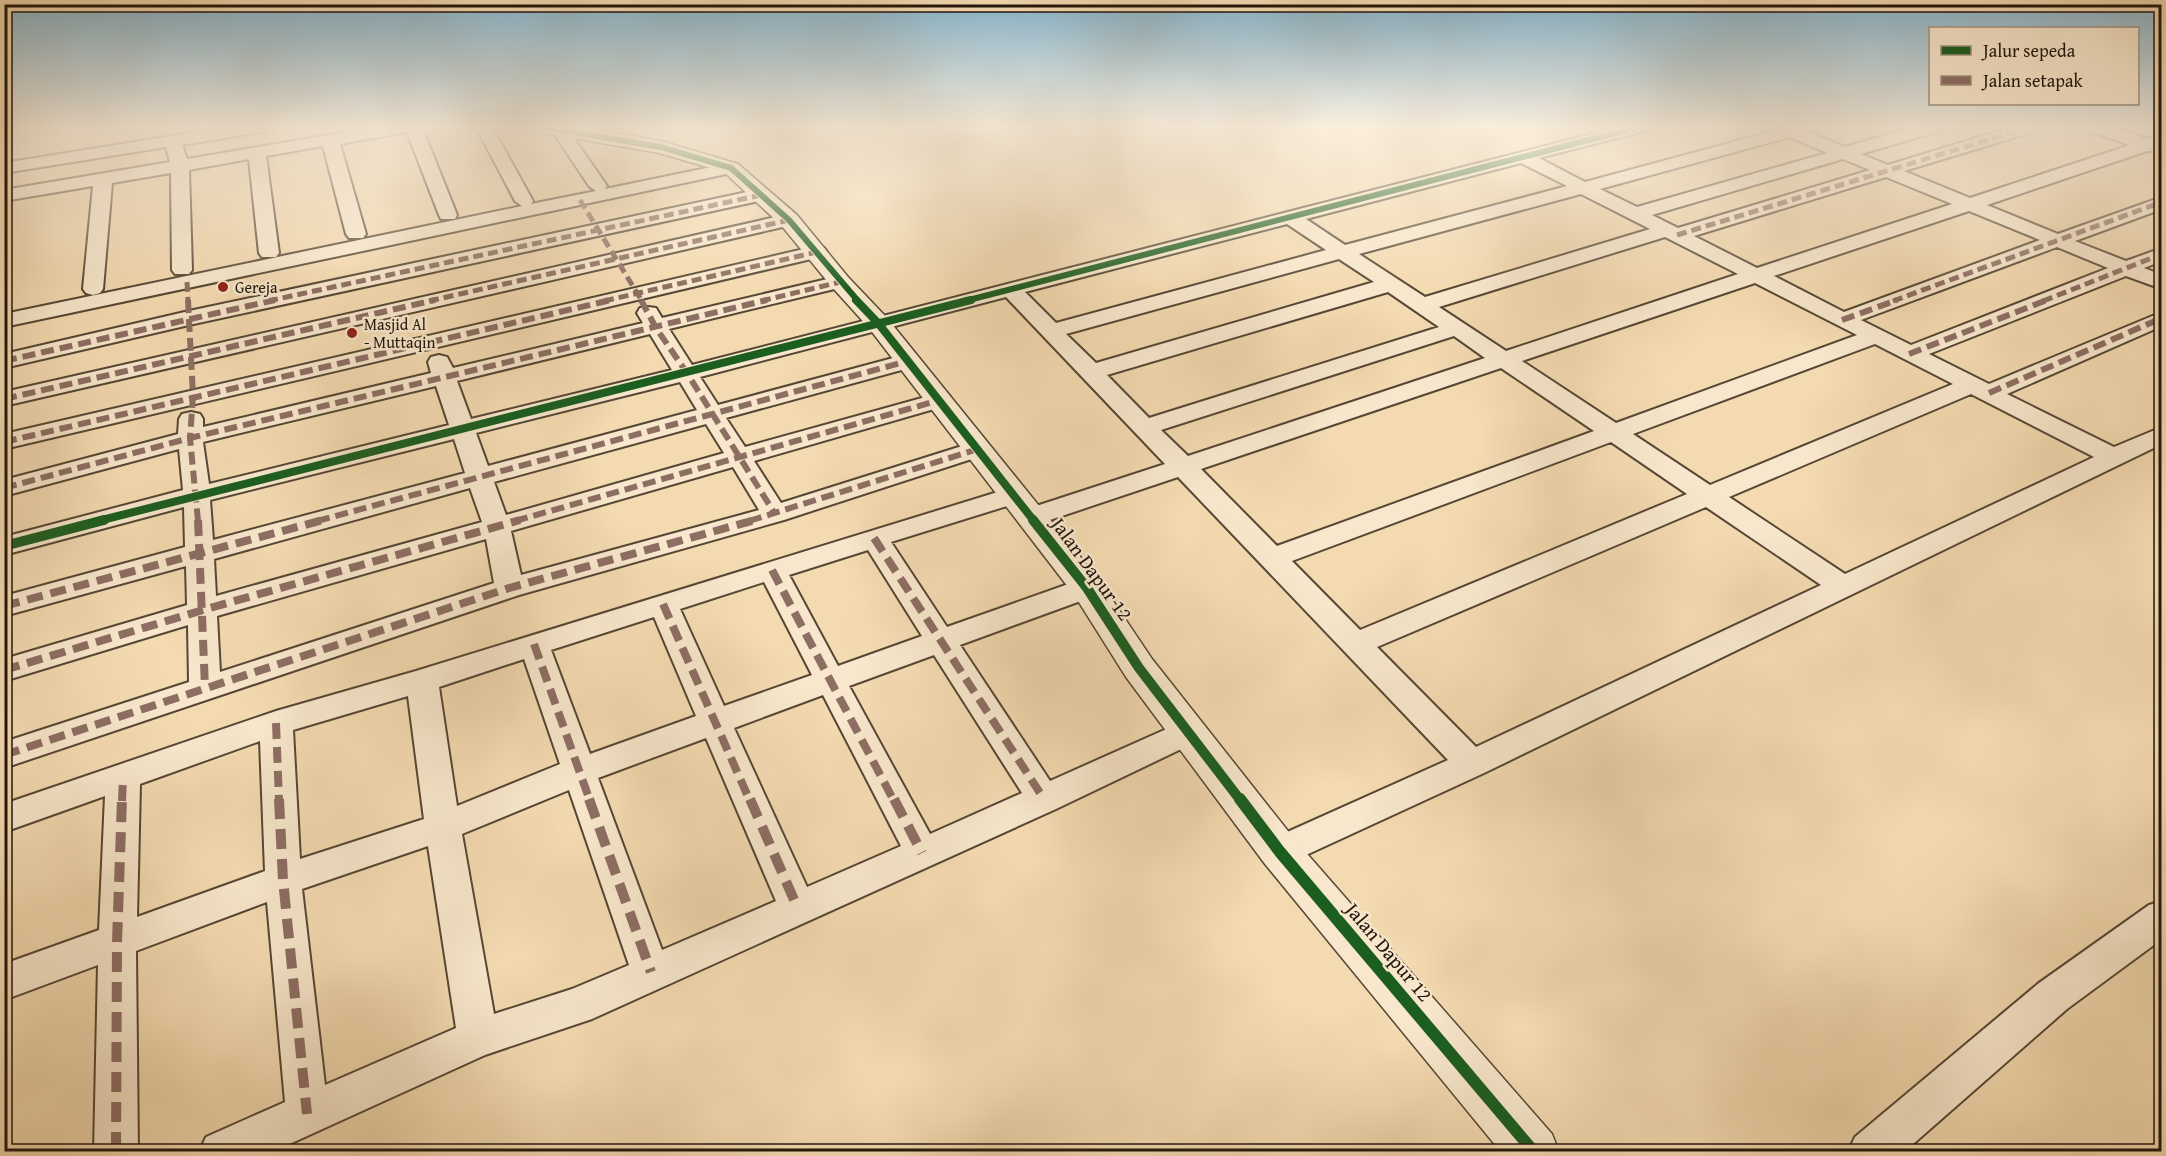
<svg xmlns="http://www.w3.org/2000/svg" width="2166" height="1156" viewBox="0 0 2166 1156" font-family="'Gentium Book Plus',serif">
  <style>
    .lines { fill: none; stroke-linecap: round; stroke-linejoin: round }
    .minor-casing { stroke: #554734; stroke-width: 4 }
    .tertiary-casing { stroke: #554734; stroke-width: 3 }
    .minor { fill: #f8e7cc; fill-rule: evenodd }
    .tertiary { fill: #f8e7cc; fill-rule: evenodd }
    .quiet-far3 { stroke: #8d6e63; stroke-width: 5; stroke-dasharray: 10 5; stroke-linecap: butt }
    .quiet-far2 { stroke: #8d6e63; stroke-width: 6; stroke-dasharray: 13 6; stroke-linecap: butt }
    .quiet-far1 { stroke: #8d6e63; stroke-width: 8; stroke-dasharray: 16 8; stroke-linecap: butt }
    .quiet { stroke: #8d6e63; stroke-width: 10; stroke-dasharray: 20 10; stroke-linecap: butt }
    .cycleway-far3-casing { stroke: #f8e7cc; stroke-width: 8 }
    .cycleway-far2-casing { stroke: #f8e7cc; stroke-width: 10 }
    .cycleway-far1-casing { stroke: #f8e7cc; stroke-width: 14 }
    .cycleway-casing { stroke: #f8e7cc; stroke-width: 16 }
    .cycleway-far3 { stroke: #1b5e20; stroke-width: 6 }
    .cycleway-far2 { stroke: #1b5e20; stroke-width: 8 }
    .cycleway-far1 { stroke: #1b5e20; stroke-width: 10 }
    .cycleway { stroke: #1b5e20; stroke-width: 12 }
    .poi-dot { fill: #8f2418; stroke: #f8e7cc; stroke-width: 2 }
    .labels { text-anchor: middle; stroke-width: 5; stroke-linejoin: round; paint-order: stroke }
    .far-poi-label { font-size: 16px; fill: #20160b; stroke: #f8e7cc; text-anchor: start }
    .street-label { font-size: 20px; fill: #20160b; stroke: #f8e7cc }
  </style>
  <rect width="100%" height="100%" fill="#f4dab1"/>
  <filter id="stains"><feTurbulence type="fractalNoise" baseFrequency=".00333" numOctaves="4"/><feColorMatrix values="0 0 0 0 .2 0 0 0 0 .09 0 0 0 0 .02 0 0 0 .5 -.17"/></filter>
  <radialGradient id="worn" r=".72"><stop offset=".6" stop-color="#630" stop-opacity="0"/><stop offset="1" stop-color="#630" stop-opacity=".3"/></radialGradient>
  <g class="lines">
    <g class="minor-casing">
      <g id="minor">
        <polygon points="228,127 269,127 261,132 182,145 187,159 377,127 422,127 457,215 455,219 441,219 439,215 407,132 340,144 366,234 363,238 349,238 346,234 323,146 266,156 279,253 276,257 262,257 259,253 249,159 189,170 192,270 189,274 175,274 172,270 171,173 112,183 103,289 100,293 93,295 86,293 83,289 93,186 4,201 4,190 170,162 166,147 4,173 4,163"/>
        <polygon points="476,127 492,127 533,201 531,204 596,191 589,186 551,129 552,127 566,127 607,186 605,189 731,163 737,164 740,168 737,172 731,173 4,327 4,314 522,206 515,201"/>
        <path d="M1619 127H1647L1645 131 1539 158 1585 182 1778 130V127H1817L1808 132 1845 147 1915 127H1942L1940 131 1861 154 1888 165 2012 127H2038L2036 131 1904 171 1970 198 2130 145 2089 131 2087 127H2112L2147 139 2162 135V147L2159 151H2147L1987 205 2058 234 2162 197V209L2075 241 2126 261 2162 248V261L2144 268 2162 275V289L2126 276 1929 354 1989 384 2162 312V326L2007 394 2114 447 2162 427V444L1484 773 1280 867 1267 863 1262 852 1267 841 1448 760 1178 477 1041 523 1031 525 1021 523 1018 517 1021 511 1165 464 1006 297 700 377 718 405 908 354 916 356 919 361 916 366 726 418 745 447 940 393 948 395 952 400 948 405 754 461 781 503 978 441 987 444 991 449 987 454 784 520 519 595 4 768V742L189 682 188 625 4 681V659L187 605 186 566 4 616V596L185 547 184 507 4 555V537L183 490 179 449 4 496V480L178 434 179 419 182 414 191 412 200 414 203 419V427L431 373 428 362 431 357 439 355 447 357 453 368 643 323 637 313 640 308 648 307 656 308 662 318 840 276 847 278 850 282 847 286 669 329 692 365ZM1790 137 1827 153 1637 207 1600 189ZM1843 159 1870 170 1678 228 1652 215ZM1521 163 1567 186 1345 245 1306 219ZM1886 177 1952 204 1757 268 1694 236ZM1581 194 1650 229 1425 297 1359 254ZM1969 211 2040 240 1844 312 1774 276ZM1287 224 1326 250 1056 323 1025 292ZM1665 237 1738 274 1506 351 1439 307ZM2057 247 2108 268 1911 345 1861 320ZM1339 259 1374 282 1096 363 1066 334ZM1755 283 1857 335 1616 423 1522 361ZM1388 292 1439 327 1149 418 1107 375ZM650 334 672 370 471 419 457 381ZM1454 336 1485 358 1188 456 1161 430ZM1875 344 1953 384 1710 485 1633 434ZM1501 368 1594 431 1277 546 1201 469ZM680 382 697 410 488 466 476 433ZM436 386 449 425 209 484 203 442ZM1971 394 2094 457 1845 574 1729 497ZM706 424 724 453 506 515 494 482ZM454 439 465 473 213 540 210 500ZM1611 442 1687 494 1360 630 1292 561ZM733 467 759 510 521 575 511 531ZM470 488 482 522 216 596 214 559ZM1706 507 1821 585 1476 747 1377 647ZM486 539 494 583 220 672 217 616Z"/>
        <polygon points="761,189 768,191 770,195 768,199 189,325 4,368 4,354 189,311"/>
        <polygon points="789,214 796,216 799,220 796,224 4,406 4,392"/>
        <polygon points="817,246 824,248 827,252 824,256 4,449 4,434"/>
        <path d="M1014 487 1023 489 1027 495 1023 501 891 542 947 627 1077 581 1087 578 1097 581 1101 588 1097 595 960 645 1050 781 1189 719 1200 722 1205 731 1200 740 1056 809 592 1019 485 1055 272 1152H199L206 1137 285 1102 267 902 136 951 138 1152H94L98 965 4 1000V964L99 930 105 796 4 832V804L276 711 416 671ZM868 550 922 636 838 666 789 575ZM764 582 812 675 724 706 680 609ZM654 617 696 716 590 754 551 650ZM934 655 1022 793 930 834 849 686ZM524 659 560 764 457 806 439 687ZM823 695 901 846 807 887 734 728ZM408 696 424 819 300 859 293 730ZM706 738 776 901 662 950 598 778ZM260 741 265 871 137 917 140 784ZM569 790 629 965 572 989 494 1014 462 834ZM428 846 456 1028 325 1085 302 889Z"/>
        <polygon points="2162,901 2162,939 2067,1009 1904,1152 1848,1152 1855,1137 2039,983 2149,905"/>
      </g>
    </g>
    <g class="tertiary-casing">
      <polygon id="tertiary" points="534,127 579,127 661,141 738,164 797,215 848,277 887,318 1099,580 1152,659 1295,840 1552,1134 1559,1152 1501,1152 1265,864 1126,677 1075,596 869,328 832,287 781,225 724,172 659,153 544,133 537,131"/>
    </g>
    <use href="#minor" class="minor"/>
    <use href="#tertiary" class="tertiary"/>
    <g class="quiet-far3">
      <polyline points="580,200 642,301"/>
      <polyline points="1677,235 2030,127"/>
      <polyline points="187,282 188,301"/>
      <polyline points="268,301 761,195"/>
      <polyline points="429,301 789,220"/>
      <polyline points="604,301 817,252"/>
      <polyline points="761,301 840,282"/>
      <polyline points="1893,301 2162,202"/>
      <polyline points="2043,301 2162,254"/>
    </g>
    <g class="quiet-far2">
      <polyline points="188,300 193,396 190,438 198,521"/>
      <polyline points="641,300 656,328 687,373 775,514"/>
      <polyline points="1842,320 1897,300"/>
      <polyline points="1909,354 2047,300"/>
      <polyline points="4,361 275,300"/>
      <polyline points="1989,393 2162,318"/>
      <polyline points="4,399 435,300"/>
      <polyline points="4,442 611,300"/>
      <polyline points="4,488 190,438 767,300"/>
      <polyline points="317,521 908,361"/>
      <polyline points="515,521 940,400"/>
      <polyline points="749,521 978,449"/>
    </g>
    <g class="quiet-far1">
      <polyline points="198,520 205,687"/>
      <polyline points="874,538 1044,799"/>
      <polyline points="772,570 894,801"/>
      <polyline points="663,604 750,801"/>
      <polyline points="4,606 323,520"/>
      <polyline points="534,644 590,801"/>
      <polyline points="4,670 203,610 520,520"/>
      <polyline points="276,723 279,801"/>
      <polyline points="4,755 509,588 755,520"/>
      <polyline points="122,801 123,779"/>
    </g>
    <g class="quiet">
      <polyline points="279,799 283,880 307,1114"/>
      <polyline points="589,799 651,972"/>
      <polyline points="750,799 798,909"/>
      <polyline points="894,799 922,853"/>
      <polyline points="116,1152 117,942 122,799"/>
    </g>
    <g class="cycleway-far3-casing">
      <g id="cycleway-far3">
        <polyline points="544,127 661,147 731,168 789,220 858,301"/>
        <polyline points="965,301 1639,127"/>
      </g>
    </g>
    <g class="cycleway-far2-casing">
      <g id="cycleway-far2">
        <polyline points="856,300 878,323 1034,521"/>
        <polyline points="98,521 971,300"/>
      </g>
    </g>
    <g class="cycleway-far1-casing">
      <g id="cycleway-far1">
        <polyline points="1033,520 1087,588 1139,668 1241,801"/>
        <polyline points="4,546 104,520"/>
      </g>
    </g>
    <g class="cycleway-casing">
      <polyline id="cycleway" points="1240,799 1280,852 1534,1152"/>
    </g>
    <use href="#cycleway-far3" class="cycleway-far3"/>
    <use href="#cycleway-far2" class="cycleway-far2"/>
    <use href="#cycleway-far1" class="cycleway-far1"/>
    <use href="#cycleway" class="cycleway"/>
  </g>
  <linearGradient id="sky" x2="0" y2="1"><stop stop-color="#89b7d0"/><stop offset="0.44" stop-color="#faeedc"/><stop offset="1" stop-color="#faeedc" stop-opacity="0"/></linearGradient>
  <rect width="2166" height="289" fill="url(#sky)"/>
  <g class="poi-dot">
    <circle cx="223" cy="287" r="6"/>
    <circle cx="352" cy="333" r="6"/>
  </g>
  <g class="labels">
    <g class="far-poi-label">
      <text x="235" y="293">Gereja</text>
      <text x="364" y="330">Masjid Al<tspan x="364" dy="18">- Muttaqin</tspan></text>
    </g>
    <g class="street-label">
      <text transform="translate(1092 569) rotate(54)" y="7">Jalan Dapur 12</text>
      <text transform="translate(1389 952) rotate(50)" y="7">Jalan Dapur 12</text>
    </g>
  </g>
  <rect width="2166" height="1156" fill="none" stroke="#f4dab1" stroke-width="24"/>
  <rect x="6" y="6" width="2154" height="1144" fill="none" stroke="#20160b" stroke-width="3"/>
  <rect x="12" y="12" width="2142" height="1132" fill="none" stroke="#20160b" stroke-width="1.5"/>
  <rect x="1929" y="27" width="210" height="78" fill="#f8e7cc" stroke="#a2937f" stroke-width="1.5"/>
  <rect x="1941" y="46" width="30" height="9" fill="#1b5e20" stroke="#a2937f" stroke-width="1.5"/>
  <text x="1983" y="57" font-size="18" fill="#20160b">Jalur sepeda</text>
  <rect x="1941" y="76" width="30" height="9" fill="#8d6e63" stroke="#a2937f" stroke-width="1.5"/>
  <text x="1983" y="87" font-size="18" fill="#20160b">Jalan setapak</text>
  <rect width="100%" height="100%" filter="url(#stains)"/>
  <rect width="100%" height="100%" fill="url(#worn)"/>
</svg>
